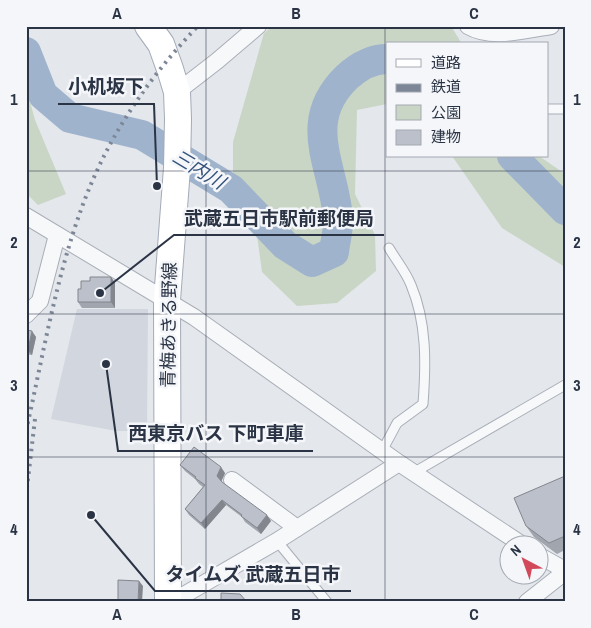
<svg xmlns="http://www.w3.org/2000/svg" width="591" height="628" viewBox="0 0 591 628" font-family="'Archivo Narrow','Noto Sans JP',sans-serif">
  <style>
    .built { fill: #d2d6de }
    .green { fill: #c9d6c5 }
    .lines { fill: none; stroke-linecap: round; stroke-linejoin: round }
    .river { stroke: #9fb4cc; stroke-width: 30 }
    .service-casing { stroke: #a9aeb7; stroke-width: 11 }
    .minor-casing { stroke: #a9aeb7; stroke-width: 18 }
    .primary-casing { stroke: #a3abb8; stroke-width: 28 }
    .service { stroke: #f7f8fa; stroke-width: 9 }
    .minor { stroke: #f7f8fa; stroke-width: 16 }
    .primary { stroke: #fff; stroke-width: 26 }
    .rail { stroke: #7d8696; stroke-width: 4; stroke-dasharray: 2.5 5; stroke-linecap: butt }
    .wall { fill: #a1a5ae }
    .shaded-wall { fill: #83868d }
    .building { fill: #bbc0ca; stroke: #83868d }
    .grid { fill: none; stroke: #2b3445; stroke-width: 1; stroke-opacity: 0.55 }
    .labels { text-anchor: middle; stroke-width: 5; stroke-linejoin: round; paint-order: stroke }
    .street-label { font-size: 18px; fill: #2b3445; stroke: #f4f6f9 }
    .water-label { font-size: 19px; font-style: italic; fill: #34527a; stroke: #f4f6f9 }
    .leader { fill: none; stroke: #2b3445; stroke-width: 2 }
    .callout-dot { fill: #2b3445; stroke: #f4f6f9; stroke-width: 2 }
    .callout-label { font-size: 19px; text-anchor: middle; font-weight: bold; fill: #2b3445; stroke: #f4f6f9; stroke-width: 5; stroke-linejoin: round; paint-order: stroke }
    .neatline { fill: none; stroke: #2b3445; stroke-width: 2 }
    .grid-label { font-size: 16px; text-anchor: middle; font-weight: bold; fill: #2b3445 }
  </style>
  <rect width="100%" height="100%" fill="#e4e7ec"/>
  <polygon class="built" points="77,309 148,309 147,431 116,431 51,419"/>
  <g class="green">
    <polygon points="273,26 451,26 462,44 387,44 387,104 357,110 355,194 375,235 376,271 337,303 297,306 262,272 256,228 233,211 233,142 264,33"/>
    <polygon points="26,87 35,120 66,194 38,205 26,193"/>
    <polygon points="452,156 539,156 565,174 565,267 502,228"/>
  </g>
  <g class="lines">
    <g class="river">
      <path d="M26 52 43 95 70 118 142 135 231 189 285 245 312 262 334 252C335 241 339 229 338 218 334 166 300 122 347 77 358 67 372 59 387 59"/>
      <polyline points="512,156 565,210"/>
    </g>
    <g class="service-casing">
      <g id="service">
        <polyline points="547,109 565,109"/>
        <path d="M382 451 397 423 423 404C426 364 427 323 411 285 406 272 396 260 389 248"/>
        <polyline points="413,473 565,385"/>
        <polyline points="277,541 327,602"/>
      </g>
    </g>
    <g class="minor-casing">
      <g id="minor">
        <path d="M468 26C492 40 525 30 551 26"/>
        <polyline points="177,92 217,61 258,26"/>
        <polyline points="26,216 194,317 399,463 524,546"/>
        <polyline points="26,315 40,301 57,235"/>
        <polyline points="232,480 297,528"/>
        <polyline points="538,555 565,570"/>
        <polyline points="172,602 277,541 399,463"/>
        <polyline points="527,602 565,572"/>
      </g>
    </g>
    <g class="primary-casing">
      <polyline id="primary" points="148,26 161,44 170,69 177,92 178,119 177,168 167,300 168,602"/>
    </g>
    <use href="#service" class="service"/>
    <use href="#minor" class="minor"/>
    <use href="#primary" class="primary"/>
    <g class="rail">
      <path d="M26 431C45 347 60 253 95 175 120 119 156 70 198 26"/>
      <polyline points="26,496 35,419"/>
    </g>
  </g>
  <g class="wall">
    <polygon points="111,277 115,283 115,308 82,308 78,302 81,289 90,281"/>
    <polygon points="26,330 36,337 32,355 26,354"/>
    <polygon points="180,465 225,473 221,482 271,521 261,534 245,522 242,517 226,505 205,529 189,515 185,509 203,487 199,484 195,479 185,471"/>
    <polygon points="565,476 565,550 557,554 534,537 526,526"/>
  </g>
  <g class="shaded-wall">
    <polygon points="111,277 115,283 115,308 111,302"/>
    <polygon points="32,331 36,337 32,355 28,350"/>
    <polygon points="221,467 225,473 221,482 217,476"/>
    <polygon points="222,500 226,505 205,529 201,523"/>
    <polygon points="267,515 271,521 261,534 257,528"/>
    <polygon points="139,581 143,586 142,602 138,602"/>
  </g>
  <g class="building">
    <polygon points="90,277 111,277 111,302 78,302 78,289 81,289 81,281 90,281"/>
    <polygon points="26,330 32,331 28,350 26,349"/>
    <polygon points="194,447 221,467 217,476 222,482 267,515 257,528 241,516 242,515 222,500 201,523 185,509 205,485 195,478 196,477 180,465"/>
    <polygon points="565,476 565,536 549,543 526,526 514,498"/>
    <polygon points="118,580 139,581 138,602 118,602"/>
    <polygon points="221,593 240,594 247,602 221,602"/>
  </g>
  <path class="grid" d="M206 26V602M385 26V602M26 171H565M26 314H565M26 457H565"/>
  <g class="labels">
    <g class="street-label">
      <text transform="translate(169 325) rotate(-89)" y="6">青梅あきる野線</text>
    </g>
    <g class="water-label">
      <text transform="translate(199 169) rotate(31)" y="7">三内川</text>
    </g>
  </g>
  <path class="leader" d="M157 186L154 104H58M100 293L174 235H384M106 364L118 451H313M91 515L155 591H351"/>
  <g class="callout-dot">
    <circle cx="157" cy="186" r="5"/>
    <circle cx="100" cy="293" r="5"/>
    <circle cx="106" cy="364" r="5"/>
    <circle cx="91" cy="515" r="5"/>
  </g>
  <g class="callout-label">
    <text x="106" y="93">小机坂下</text>
    <text x="279" y="225">武蔵五日市駅前郵便局</text>
    <text x="216" y="440">西東京バス 下町車庫</text>
    <text x="253" y="581">タイムズ 武蔵五日市</text>
  </g>
  <rect width="591" height="628" fill="none" stroke="#f4f6f9" stroke-width="55"/>
  <rect x="386" y="42" width="162" height="115" fill="#f4f6f9" stroke="#a4a8b1"/>
  <rect x="396" y="59" width="25" height="8" fill="#ffffff" stroke="#a4a8b1"/>
  <text x="431" y="68" font-size="15" fill="#2b3445">道路</text>
  <rect x="396" y="84" width="25" height="8" fill="#7d8696" stroke="#a4a8b1"/>
  <text x="431" y="92" font-size="15" fill="#2b3445">鉄道</text>
  <rect x="396" y="105" width="25" height="15" fill="#c9d6c5" stroke="#a4a8b1"/>
  <text x="431" y="118" font-size="15" fill="#2b3445">公園</text>
  <rect x="396" y="130" width="25" height="15" fill="#bbc0ca" stroke="#a4a8b1"/>
  <text x="431" y="142" font-size="15" fill="#2b3445">建物</text>
  <g transform="translate(524 560) rotate(319)"><circle r="24" fill="#f4f6f9" stroke="#a4a8b1"/>
  <path d="M0-4L9 19L0 12L-9 19Z" fill="#d1495b"/>
  <text y="-8" font-size="14" font-weight="bold" text-anchor="middle" fill="#2b3445">N</text>
  </g>
  <rect x="28" y="28" width="536" height="572" class="neatline"/>
  <g class="grid-label">
    <text x="117" y="19">A</text>
    <text x="296" y="19">B</text>
    <text x="474" y="19">C</text>
    <text x="14" y="105">1</text>
    <text x="577" y="105">1</text>
    <text x="14" y="248">2</text>
    <text x="577" y="248">2</text>
    <text x="14" y="391">3</text>
    <text x="577" y="391">3</text>
    <text x="14" y="535">4</text>
    <text x="577" y="535">4</text>
    <text x="117" y="620">A</text>
    <text x="296" y="620">B</text>
    <text x="474" y="620">C</text>
  </g>
</svg>
